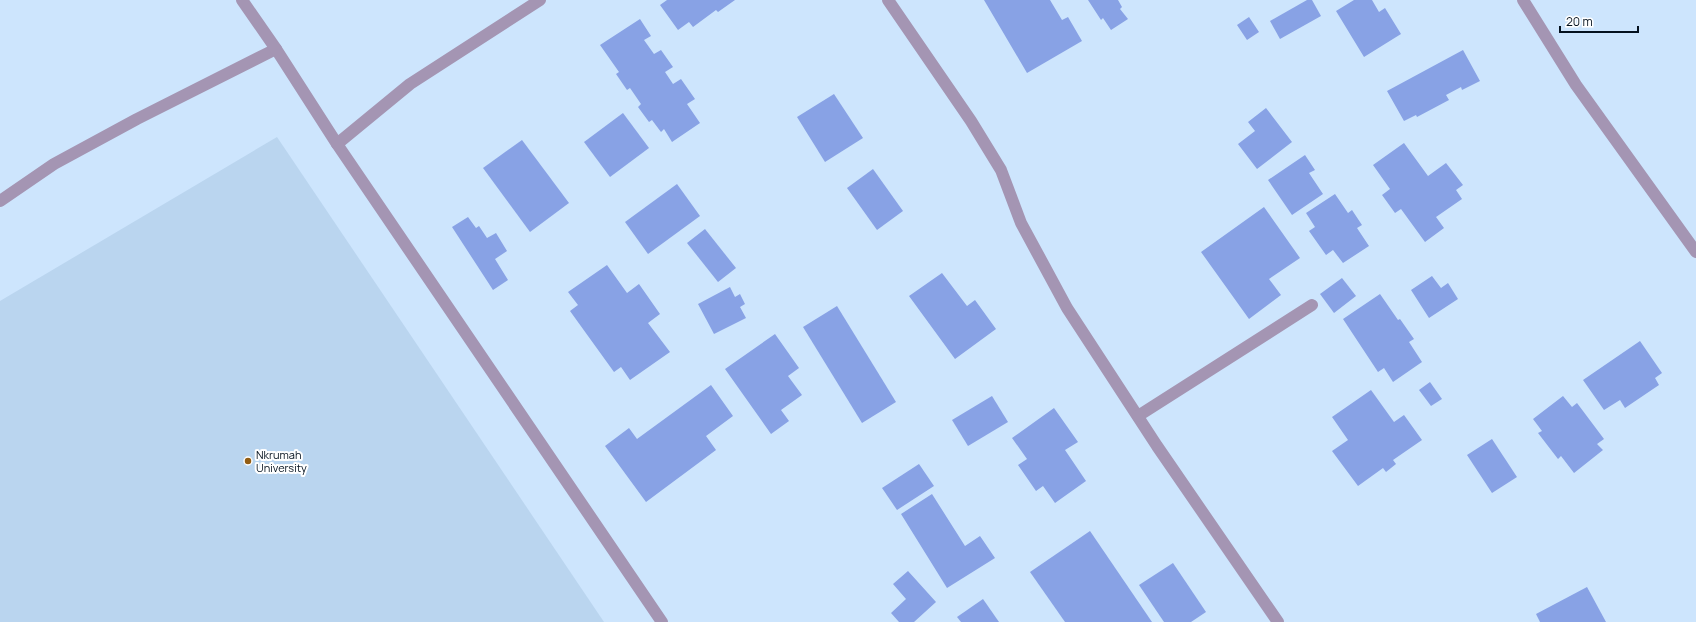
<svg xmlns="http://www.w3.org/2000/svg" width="1696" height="622" viewBox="0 0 1696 622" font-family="Manrope,sans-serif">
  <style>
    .built { fill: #bad5ef }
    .building { fill: #88a2e5 }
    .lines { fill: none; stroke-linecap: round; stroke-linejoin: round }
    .minor { stroke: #a495b3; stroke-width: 12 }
    .tertiary { stroke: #a495b3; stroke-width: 12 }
    .poi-dot { fill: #935d13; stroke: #fff; stroke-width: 1.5 }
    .labels { text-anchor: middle; stroke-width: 4; stroke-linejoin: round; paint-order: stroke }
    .poi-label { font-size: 11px; fill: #04111e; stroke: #fff; text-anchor: start }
  </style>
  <rect width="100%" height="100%" fill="#cde5fd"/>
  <polygon class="built" points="277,137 604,622 0,622 0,301"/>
  <g class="building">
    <polygon points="667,0 735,0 718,12 716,10 693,27 689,22 678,30 660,5"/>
    <polygon points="984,0 1050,0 1062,20 1068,17 1082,41 1027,73"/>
    <polygon points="1088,0 1118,0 1122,7 1120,9 1128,19 1111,30 1103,18 1101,20"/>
    <polygon points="1307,0 1312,0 1321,16 1280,39 1270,21"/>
    <polygon points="1354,0 1372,0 1379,12 1385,8 1401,34 1364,57 1336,11"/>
    <polygon points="1249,17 1259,32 1247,40 1237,25"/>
    <polygon points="640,19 651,36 644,40 654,54 661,50 673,67 665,72 673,84 681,79 695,99 687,104 700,123 672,142 664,129 661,132 652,120 649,122 638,107 641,104 630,88 627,90 616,74 619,72 600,45"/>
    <polygon points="1463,50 1480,81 1462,90 1461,87 1446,95 1449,100 1417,117 1416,115 1404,121 1387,91"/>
    <polygon points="834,94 863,138 825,162 797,117"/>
    <polygon points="1266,108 1292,142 1257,169 1238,144 1255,131 1248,122"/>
    <polygon points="623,113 649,148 610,177 584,142"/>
    <polygon points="522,140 569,203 530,232 483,168"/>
    <polygon points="1404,143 1428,176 1446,163 1463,185 1456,190 1462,199 1436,217 1444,228 1425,242 1401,209 1395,213 1382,195 1390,189 1373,165"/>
    <polygon points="1305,155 1315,170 1309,173 1323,194 1292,215 1268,180"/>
    <polygon points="873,169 903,211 877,230 847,188"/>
    <polygon points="677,184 700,216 648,254 625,222"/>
    <polygon points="1335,194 1348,213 1352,210 1362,225 1357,228 1369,246 1343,263 1333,250 1326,255 1309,231 1315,227 1306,213"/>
    <polygon points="1264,207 1300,258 1269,279 1281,295 1249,319 1201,252"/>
    <polygon points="468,217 476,228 479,226 487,238 496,233 507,251 495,259 508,280 493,290 452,227"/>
    <polygon points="705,229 736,268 718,282 687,243"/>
    <polygon points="607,265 627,293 639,284 660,314 648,323 670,352 630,380 621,367 614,372 570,311 578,305 568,292"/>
    <polygon points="942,273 967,306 975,300 996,329 955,359 909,296"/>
    <polygon points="1432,276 1441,288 1448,283 1458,299 1429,318 1411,290"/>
    <polygon points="1342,278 1356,296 1334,313 1320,294"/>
    <polygon points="730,287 735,297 740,294 745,304 740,307 746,318 714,334 698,304"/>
    <polygon points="1380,294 1398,320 1400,319 1414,339 1409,342 1422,362 1393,382 1384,368 1378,372 1343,319"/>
    <polygon points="837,306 896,402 862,423 803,327"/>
    <polygon points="775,334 799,368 788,376 802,395 781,410 789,421 771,434 725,369"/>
    <polygon points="1640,341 1662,373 1655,378 1659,385 1625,408 1620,400 1604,410 1583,380"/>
    <polygon points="1430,382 1442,399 1431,406 1419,390"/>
    <polygon points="711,385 733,416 706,436 716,450 646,502 605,446 629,428 637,439"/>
    <polygon points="1371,390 1394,422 1404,415 1422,440 1393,460 1396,464 1386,472 1383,468 1358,486 1332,451 1348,440 1332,417"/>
    <polygon points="992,396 1008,422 968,446 952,420"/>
    <polygon points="1563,396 1572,407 1577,403 1604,439 1597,444 1603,450 1574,473 1561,456 1558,459 1538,433 1542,431 1533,419"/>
    <polygon points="1054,408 1078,442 1065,450 1086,481 1055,503 1043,486 1036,491 1018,465 1027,459 1012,438"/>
    <polygon points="1492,439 1517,477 1492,493 1467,455"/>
    <polygon points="919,464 934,486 897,510 882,488"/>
    <polygon points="932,494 965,546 980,536 995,558 947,588 901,514"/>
    <polygon points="1090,531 1152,622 1065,622 1030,572"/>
    <polygon points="1173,563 1206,612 1191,622 1164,622 1139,585"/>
    <polygon points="908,571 936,602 914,622 899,622 891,613 906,599 893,584"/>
    <polygon points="1587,587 1606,622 1540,622 1536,614"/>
    <polygon points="983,599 999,622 961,622 957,617"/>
  </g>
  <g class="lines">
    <g class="minor">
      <polyline points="888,0 971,121 1001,170 1021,223 1067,308 1157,446 1278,622"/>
      <polyline points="1523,0 1576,85 1696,252"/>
      <polyline points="337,144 410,84 540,0"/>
      <polyline points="0,201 54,164 137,119 276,49"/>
      <polyline points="1138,416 1312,305"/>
    </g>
    <polyline class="tertiary" points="242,0 276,49 337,144 662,622"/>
  </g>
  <circle class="poi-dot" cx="248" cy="461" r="4"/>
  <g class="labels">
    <g class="poi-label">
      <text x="256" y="459">Nkrumah<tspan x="256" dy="13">University</tspan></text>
    </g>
  </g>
  <path d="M1560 26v6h78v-6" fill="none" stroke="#04111e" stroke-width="2"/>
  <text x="1566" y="26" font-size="12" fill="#04111e" stroke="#ffffff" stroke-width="3" paint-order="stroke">20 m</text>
</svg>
